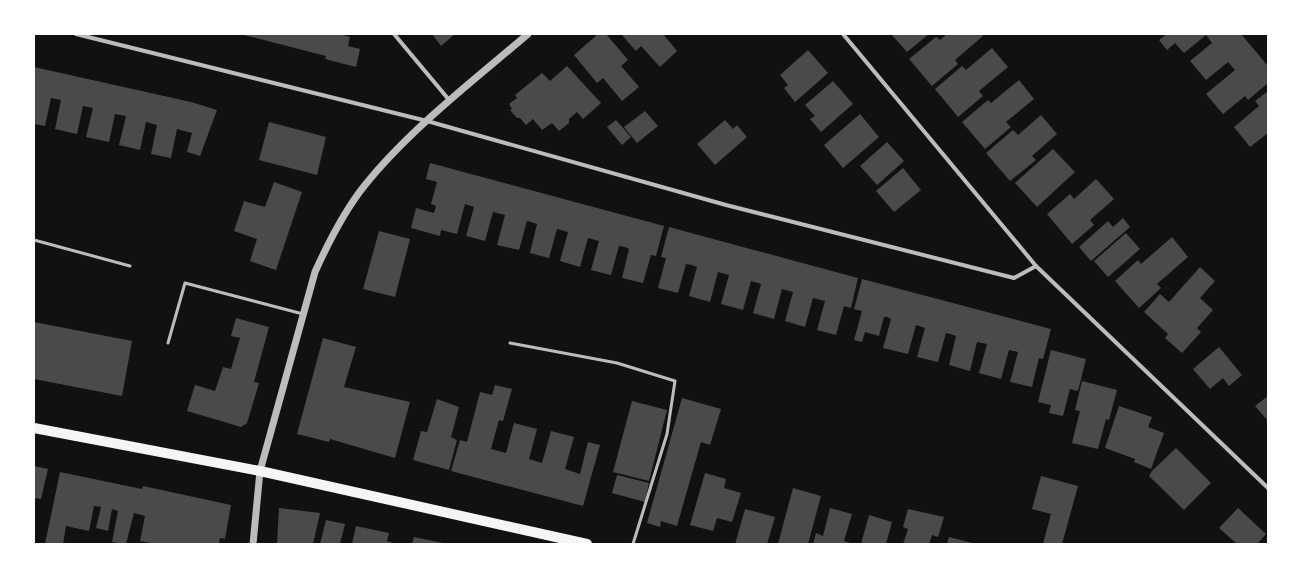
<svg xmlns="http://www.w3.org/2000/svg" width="1302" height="578" viewBox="0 0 1302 578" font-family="'Nunito Sans',sans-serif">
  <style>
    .building { fill: #4a4a4a }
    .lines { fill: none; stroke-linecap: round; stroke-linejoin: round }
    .service { stroke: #bcbcbc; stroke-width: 3 }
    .minor { stroke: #bcbcbc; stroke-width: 4 }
    .tertiary { stroke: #bcbcbc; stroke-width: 7 }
    .primary { stroke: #f5f5f5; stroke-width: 10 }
  </style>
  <rect width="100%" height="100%" fill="#111"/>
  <g class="building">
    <polygon points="240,34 340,34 350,37 348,46 360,49 356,67 325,59 326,56"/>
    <polygon points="432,34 455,34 441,46"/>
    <polygon points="598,34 606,34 628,60 621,66 639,87 622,101 603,78 597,83 574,55"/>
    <polygon points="621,34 663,34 677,51 660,67 641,46 636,51"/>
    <polygon points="891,34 929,34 907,52"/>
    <polygon points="947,34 981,34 983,36 955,60 958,64 932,86 909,59 936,37 940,40"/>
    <polygon points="1167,34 1241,34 1268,66 1268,83 1248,100 1245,96 1223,114 1206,94 1235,70 1228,62 1206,80 1190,61 1212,43 1206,35 1184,53 1175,43 1167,50 1159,40"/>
    <polygon points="992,48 1008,67 979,91 983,96 958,117 935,89 962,66 966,70"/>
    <polygon points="808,50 828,73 795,102 784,88 788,85 780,75"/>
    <polygon points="567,66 601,103 583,119 577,112 569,119 569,123 559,131 552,123 542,130 533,119 526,125 520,118 517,118 510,110 512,109 509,104 517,98 515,95 542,73 550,81"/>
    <polygon points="34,67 191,102 217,110 200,156 187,152 192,133 177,129 171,158 151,154 157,125 146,122 140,150 119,145 126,116 115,114 109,142 86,137 93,108 83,106 77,134 55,129 61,100 51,98 45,126 34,124"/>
    <polygon points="1019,80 1034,99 1006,122 1011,127 985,149 962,122 988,100 991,103"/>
    <polygon points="833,81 853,104 821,132 810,119 815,116 805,105"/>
    <polygon points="1268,91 1268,133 1250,147 1234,127 1259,106 1255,101"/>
    <polygon points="645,111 658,126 637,143 624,127"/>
    <polygon points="860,114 879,137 843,168 824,145"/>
    <polygon points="1041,115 1057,134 1032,156 1036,160 1010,181 986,153 1013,130 1018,135"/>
    <polygon points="616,120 631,137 622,145 607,127"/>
    <polygon points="725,120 733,129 737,125 747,137 715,165 697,144"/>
    <polygon points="269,122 326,137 317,175 259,160"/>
    <polygon points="887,142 904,161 877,185 860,166"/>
    <polygon points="1053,149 1075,172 1037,207 1015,183"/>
    <polygon points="430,163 664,226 656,256 651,255 643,283 622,278 629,249 625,247 619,246 611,275 591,270 599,241 588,238 580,267 560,261 568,232 557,229 549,258 530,253 537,224 531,222 527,221 519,250 497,245 505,215 493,212 485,241 466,236 474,207 465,204 457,234 441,230 440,236 411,228 416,208 434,213 436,206 431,204 437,182 426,179"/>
    <polygon points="903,168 921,190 894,212 876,191"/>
    <polygon points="1096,179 1114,199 1090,220 1094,225 1072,244 1047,214 1070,194 1074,199"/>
    <polygon points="274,182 302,192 276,270 250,261 257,239 234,231 244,201 265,207"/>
    <polygon points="1123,218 1130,227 1091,261 1079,247 1108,221 1113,227"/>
    <polygon points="669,227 858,278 851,308 844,306 836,335 817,330 825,301 813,298 805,327 785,321 793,292 789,291 782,289 774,319 753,313 761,284 751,281 743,310 721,304 729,275 718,272 710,302 689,296 697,267 692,265 686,264 678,293 658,288 666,258 661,257"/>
    <polygon points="379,231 410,239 395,297 363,289"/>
    <polygon points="1126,233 1140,249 1108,277 1094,261"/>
    <polygon points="1172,237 1188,257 1157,284 1161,288 1139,308 1115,281 1138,260 1141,264"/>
    <polygon points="1200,267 1215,281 1200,298 1213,310 1197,328 1201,332 1182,353 1165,338 1168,334 1144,312 1160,294 1169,302"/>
    <polygon points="862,279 1051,329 1043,359 1039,358 1032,387 1010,382 1018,352 1009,350 1001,379 979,373 987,344 977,342 970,371 949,365 956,336 950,334 946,333 938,362 917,357 925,328 916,325 908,354 883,348 891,319 887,317 884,317 879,336 865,332 862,342 854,340 862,311 854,309"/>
    <polygon points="236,318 269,327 254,382 259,383 247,423 241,427 187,411 195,385 215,391 223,367 231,369 240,338 231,336"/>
    <polygon points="34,322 132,341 122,396 34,379"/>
    <polygon points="323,338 356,347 344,387 410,402 395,458 330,439 329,442 297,434"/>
    <polygon points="1219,347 1242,375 1229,386 1223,378 1210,389 1193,369"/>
    <polygon points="1051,350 1086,359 1078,391 1070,389 1063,416 1049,413 1051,405 1038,402"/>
    <polygon points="1082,381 1117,390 1109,420 1106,419 1098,449 1072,443 1080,411 1075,410"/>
    <polygon points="495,385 512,389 503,421 499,420 491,449 506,453 514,423 537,429 529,459 542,463 551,431 574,437 565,469 580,474 588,442 600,445 583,506 451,471 460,440 467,442 480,392 492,395"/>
    <polygon points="1268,396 1268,421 1255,406"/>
    <polygon points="682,398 721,409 710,445 701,442 677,526 661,521 660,527 647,523"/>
    <polygon points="437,399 459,407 451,437 457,440 449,470 413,460 421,431 427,432"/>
    <polygon points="632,401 667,410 649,481 613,472"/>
    <polygon points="1119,406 1152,417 1148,427 1164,433 1151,469 1134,462 1135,459 1105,448"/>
    <polygon points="1176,448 1211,483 1184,510 1149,476 1152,471"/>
    <polygon points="34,466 48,469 41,499 34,498"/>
    <polygon points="60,472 142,489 143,486 231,505 225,539 220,538 219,544 155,544 140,541 145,516 134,513 126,544 112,542 118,511 112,509 108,531 96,528 101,507 94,506 89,531 66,526 63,544 45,544"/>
    <polygon points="705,473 726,479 724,488 741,493 732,522 717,518 713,531 690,525"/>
    <polygon points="617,475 649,483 645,502 612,493"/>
    <polygon points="1041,476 1078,486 1062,544 1043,544 1051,514 1032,509"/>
    <polygon points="793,488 821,496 808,544 778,544"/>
    <polygon points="279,508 320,513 313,544 277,544"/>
    <polygon points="830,508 852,514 844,541 854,544 813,544 816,533 823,536"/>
    <polygon points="1238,508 1266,534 1257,544 1237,544 1219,528"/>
    <polygon points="745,509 775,517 767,544 735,544"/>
    <polygon points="908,509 944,517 938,537 932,535 929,544 903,544 908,529 903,527"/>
    <polygon points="869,515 892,522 886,544 861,544"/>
    <polygon points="326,520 345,524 340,544 320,544"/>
    <polygon points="356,526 389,533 387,541 396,544 352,544"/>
    <polygon points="414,537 443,543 442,544 412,544"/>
    <polygon points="949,537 972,543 972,544 947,544"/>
  </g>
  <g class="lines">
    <g class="service">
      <polyline points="34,240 130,266"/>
      <polyline points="168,343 185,283 303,314"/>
      <polyline points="510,343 617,363 675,381 667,434 633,544"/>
    </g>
    <g class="minor">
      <polyline points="76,34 427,121 726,205 1014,278 1036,266"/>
      <polyline points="394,34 450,101"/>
      <polyline points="843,34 1036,266 1268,488"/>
    </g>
    <path class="tertiary" d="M253 544 260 471 315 272C329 241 344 211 365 185 409 130 474 80 528 34"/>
    <polyline class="primary" points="34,428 260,471 587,544"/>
  </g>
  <rect width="1302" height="578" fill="none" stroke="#ffffff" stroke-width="70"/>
</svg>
